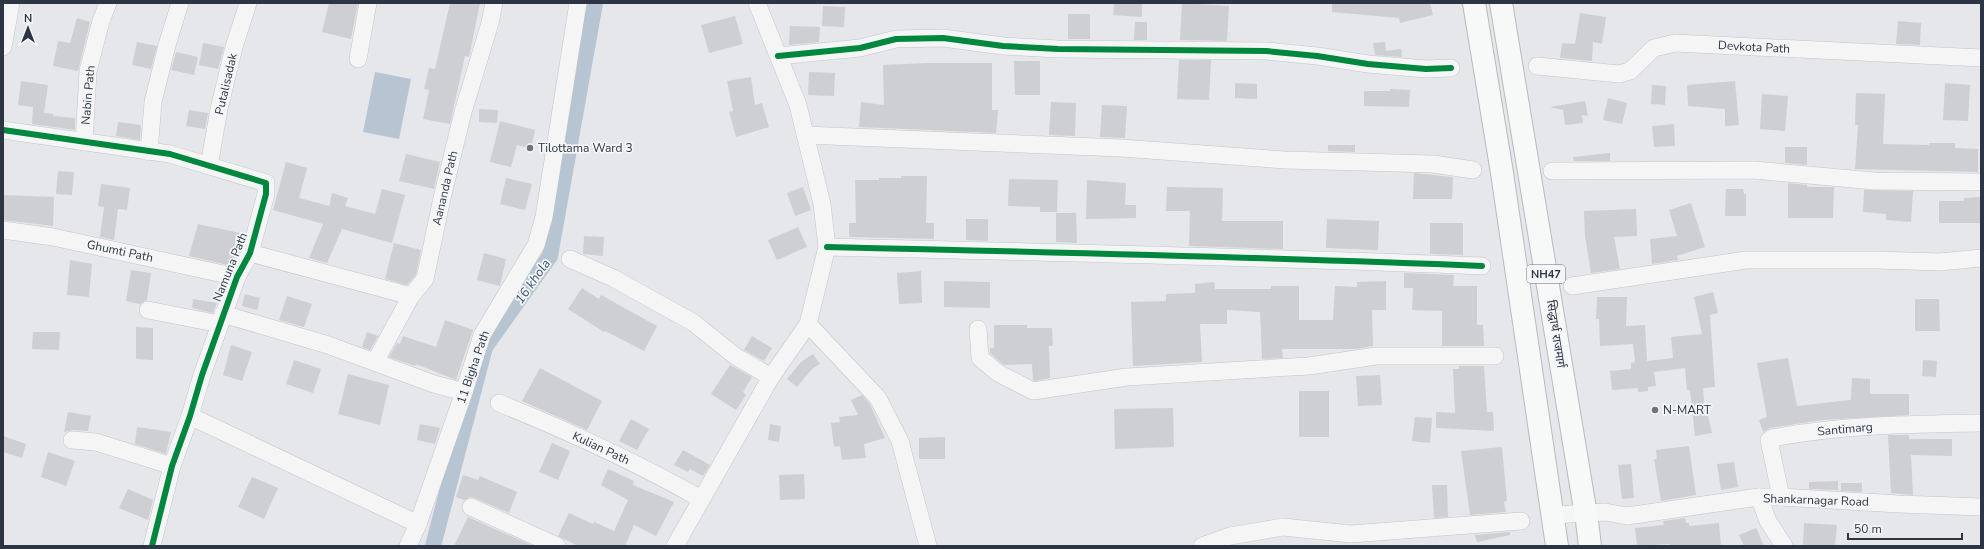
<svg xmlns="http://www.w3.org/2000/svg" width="1984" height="549" viewBox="0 0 1984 549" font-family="'Nunito Sans','Noto Sans Devanagari',sans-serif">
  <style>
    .water { fill: #b7c4d2 }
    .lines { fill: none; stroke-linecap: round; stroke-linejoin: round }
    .canal { stroke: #b7c4d2; stroke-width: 16 }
    .building { fill: #cecfd2 }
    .minor-casing { stroke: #c3c5c8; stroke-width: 18 }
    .highway-casing { stroke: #b8babe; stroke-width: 24 }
    .minor { stroke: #f5f5f6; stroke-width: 17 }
    .highway { stroke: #f7f8f8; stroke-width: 22 }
    .cycleway-casing { stroke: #f4f6f8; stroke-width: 8 }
    .cycleway { stroke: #00873e; stroke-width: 6 }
    .poi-dot { fill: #6d737d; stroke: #f4f6f8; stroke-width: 1.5 }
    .labels { text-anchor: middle; stroke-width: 3.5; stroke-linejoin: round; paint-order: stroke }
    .shield { fill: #f4f6f8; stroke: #696f79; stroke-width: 1 }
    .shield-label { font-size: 11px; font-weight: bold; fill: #2d3542 }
    .street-label { font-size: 12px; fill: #2d3542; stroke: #f4f6f8 }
    .poi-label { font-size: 12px; fill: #2d3542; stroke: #f4f6f8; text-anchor: start }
    .water-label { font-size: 13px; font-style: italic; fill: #3b5572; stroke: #f4f6f8 }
  </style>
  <rect width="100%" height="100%" fill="#e5e7ea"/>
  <polygon class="water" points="375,72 411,79 399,139 363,132"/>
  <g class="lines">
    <polyline class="canal" points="433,546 485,347 550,256 595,3"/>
  </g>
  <g class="building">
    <polygon points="329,3 358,3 351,39 322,32"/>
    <polygon points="450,3 480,3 469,57 465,56 450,124 423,119 429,90 424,89 429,68 435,69"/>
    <polygon points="1114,3 1142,3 1142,17 1113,15"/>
    <polygon points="1182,3 1229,6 1227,41 1180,40"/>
    <polygon points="1332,3 1430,3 1433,15 1400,23 1399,18 1332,12"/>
    <polygon points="823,6 845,7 844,27 822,26"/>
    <polygon points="1580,13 1606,17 1602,44 1593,42 1592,61 1560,58 1562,43 1575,44"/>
    <rect x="1068" y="14" width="22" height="25"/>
    <polygon points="735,16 743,44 709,53 701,25"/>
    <polygon points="77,18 90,22 78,71 53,66 58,41 70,43"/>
    <polygon points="1898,21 1921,23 1920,45 1896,44"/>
    <polygon points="1135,22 1147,22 1147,40 1134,40"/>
    <polygon points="790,26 820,27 819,42 789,45"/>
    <polygon points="137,42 157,46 151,69 132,65"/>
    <polygon points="1385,42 1386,51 1401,49 1402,57 1375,55 1373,43"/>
    <polygon points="203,43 224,47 218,69 199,65"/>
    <polygon points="176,52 198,57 194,75 171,70"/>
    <polygon points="1179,60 1211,60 1209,100 1177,99"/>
    <polygon points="1014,61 1040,61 1040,95 1015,95"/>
    <polygon points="927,63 992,63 992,110 998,110 996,133 859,127 861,102 884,105 883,65"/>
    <polygon points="809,72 835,73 834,96 808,95"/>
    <polygon points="751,77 755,105 762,103 769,127 736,137 729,112 733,111 727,81"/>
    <polygon points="21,81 48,85 44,113 53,114 53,116 75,118 75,130 32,124 33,107 18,105"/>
    <polygon points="1735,81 1739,125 1725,126 1725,109 1688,106 1687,85"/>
    <polygon points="1235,83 1257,84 1257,99 1235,98"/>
    <polygon points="1945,83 1970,85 1968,121 1943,120"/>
    <polygon points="1652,85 1666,86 1665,105 1651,104"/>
    <polygon points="1390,89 1410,90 1409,107 1364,106 1364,91 1390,91"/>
    <polygon points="1856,93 1885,94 1883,144 1929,145 1929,143 1955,143 1955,148 1978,149 1978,172 1855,169 1858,125 1855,125"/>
    <polygon points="1762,94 1788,96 1785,131 1760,129"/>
    <polygon points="1608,98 1627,103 1622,124 1603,120"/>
    <polygon points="1585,101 1588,116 1582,115 1583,123 1565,125 1563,110 1550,107"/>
    <polygon points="1051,102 1076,103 1075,136 1049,135"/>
    <polygon points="1102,105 1127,106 1125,138 1100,137"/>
    <polygon points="479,109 498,110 497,123 479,122"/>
    <polygon points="189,110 208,113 205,129 186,126"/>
    <polygon points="500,121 535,130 531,149 517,145 511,167 490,162"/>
    <polygon points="118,122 141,125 140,140 116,136"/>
    <polygon points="1674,124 1675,146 1654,147 1652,126"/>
    <polygon points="1328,145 1355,145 1355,152 1328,151"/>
    <polygon points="1785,147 1807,147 1807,165 1785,163"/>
    <polygon points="1610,153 1610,161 1574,161 1573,157"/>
    <polygon points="406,154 440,162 434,189 399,181"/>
    <polygon points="286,162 307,168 299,198 329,206 332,193 348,198 345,206 375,214 382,189 405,195 392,243 342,229 327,263 309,258 323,224 273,210"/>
    <polygon points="58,171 74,172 72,195 56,194"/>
    <polygon points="1414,173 1453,177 1452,199 1413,199"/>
    <polygon points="901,176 927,176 926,223 934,223 934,239 849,237 849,223 856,223 855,180 879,180 879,178 901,178"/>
    <polygon points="506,178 532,184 525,210 500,204"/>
    <polygon points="1009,179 1058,180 1057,212 1040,212 1040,207 1008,206"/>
    <polygon points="1087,180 1126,183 1125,205 1136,205 1136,218 1086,219"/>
    <polygon points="1788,183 1807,185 1807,187 1834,187 1833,218 1788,218"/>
    <polygon points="101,184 130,188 127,210 118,209 114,240 100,237 104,207 98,206"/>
    <polygon points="803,187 811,210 795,216 787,193"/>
    <polygon points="1167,187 1223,188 1222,221 1283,221 1283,249 1189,246 1190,211 1166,211"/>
    <polygon points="1726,189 1743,189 1744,194 1746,194 1746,216 1725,216"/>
    <polygon points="1864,190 1913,191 1911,222 1886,220 1886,214 1863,212"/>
    <polygon points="3,195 54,197 53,226 3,220"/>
    <polygon points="1981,197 1981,223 1939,223 1939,201 1964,201 1964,198"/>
    <polygon points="1691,203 1705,247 1677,256 1678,260 1652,264 1650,239 1677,236 1669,210"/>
    <polygon points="1636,209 1637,236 1614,237 1620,269 1591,273 1585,236 1584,211"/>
    <polygon points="1056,213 1076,213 1077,243 1056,242"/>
    <polygon points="966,219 988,219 988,241 966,240"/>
    <polygon points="1327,219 1379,221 1378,250 1326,248"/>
    <polygon points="1430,223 1463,223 1463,255 1430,254"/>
    <polygon points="198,224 240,233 232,266 189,256"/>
    <polygon points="798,227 807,247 777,260 768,240"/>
    <polygon points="584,236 604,237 603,256 583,254"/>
    <polygon points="394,243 421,250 416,275 407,285 385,279"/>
    <polygon points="484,253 506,259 500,286 477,280"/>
    <polygon points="70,260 92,264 89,297 67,295"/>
    <polygon points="131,270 151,273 147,300 140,304 126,301"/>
    <polygon points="921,271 922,303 899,304 897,273"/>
    <polygon points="1404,273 1454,275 1453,286 1477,286 1477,325 1483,325 1484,346 1442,346 1442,311 1412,310 1413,288 1404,288"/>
    <polygon points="944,281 990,282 990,308 944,307"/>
    <polygon points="1386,281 1386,310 1372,310 1373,346 1356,349 1282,349 1283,358 1262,359 1260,312 1227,310 1227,324 1200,324 1202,362 1133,366 1131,302 1166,301 1166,294 1195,293 1195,284 1214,282 1215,289 1271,289 1271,286 1299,286 1299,320 1333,320 1335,286 1357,287 1357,282"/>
    <polygon points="582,288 599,299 601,295 657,326 644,351 605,331 604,332 568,309"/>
    <polygon points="1713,292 1718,313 1710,315 1715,387 1703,388 1705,416 1708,416 1712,433 1695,436 1690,390 1687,390 1685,368 1654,372 1656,386 1648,387 1648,391 1638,392 1638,388 1612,390 1610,371 1631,369 1631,363 1635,362 1633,344 1600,346 1599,319 1596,319 1597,297 1627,297 1626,326 1645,325 1647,361 1673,358 1671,337 1702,334 1694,297"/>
    <polygon points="245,294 260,298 257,310 242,306"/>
    <polygon points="287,296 312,304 304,327 279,320"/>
    <polygon points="193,299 217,303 213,313 192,308"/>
    <polygon points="1915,299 1939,299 1940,331 1915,331"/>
    <polygon points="445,320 473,330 456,380 416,364 415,366 389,357 397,343 400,344 403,336 436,347"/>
    <polygon points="994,325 1027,325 1027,328 1052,328 1053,346 1049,346 1050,378 1035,381 1033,380 1032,364 1004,365 990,353 990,348 994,348"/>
    <polygon points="136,327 153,328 153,360 136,359"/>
    <polygon points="33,332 60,332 59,350 32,349"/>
    <polygon points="367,332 378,336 370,350 362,347"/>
    <polygon points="752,336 772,348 764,361 744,350"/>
    <polygon points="231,345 252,352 242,381 223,375"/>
    <polygon points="813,354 820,364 812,369 797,387 787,379 801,362"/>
    <polygon points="1788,358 1797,406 1851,400 1852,378 1870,379 1870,394 1909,394 1909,415 1823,420 1770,428 1763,432 1759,420 1767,417 1757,363"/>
    <polygon points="294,360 321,369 313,393 286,384"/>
    <polygon points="1923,360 1937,361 1936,377 1922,376"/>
    <polygon points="730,365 752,377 743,392 746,395 736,410 711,394"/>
    <polygon points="1459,366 1484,366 1487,412 1493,412 1494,431 1436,428 1436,412 1455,413 1453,369 1459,369"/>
    <polygon points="540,368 602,401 587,430 522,401"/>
    <polygon points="348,374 389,385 380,425 338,414"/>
    <polygon points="1380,375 1382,405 1358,406 1356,376"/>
    <rect x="1299" y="391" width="30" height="46"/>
    <polygon points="862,395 870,404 885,438 864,444 866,458 842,460 840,446 834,447 831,423 840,422 839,417 858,415 851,400"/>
    <polygon points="1173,408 1174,447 1115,449 1114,409"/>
    <polygon points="68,412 91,416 88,431 73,430 64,432"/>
    <polygon points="1415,417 1432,418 1430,443 1412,441"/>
    <polygon points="631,419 649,429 637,450 619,441"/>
    <polygon points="420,424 440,428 435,444 417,440"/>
    <polygon points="770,424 781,426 779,442 768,440"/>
    <polygon points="137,427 171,432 166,454 135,444"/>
    <polygon points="1888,435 1909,435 1909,439 1952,439 1952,456 1911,455 1913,495 1891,493"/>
    <polygon points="3,436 26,444 22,458 3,452"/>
    <polygon points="945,437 945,459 919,459 919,438"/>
    <polygon points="552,443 570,451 558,480 539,472"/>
    <polygon points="1689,446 1696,495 1661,501 1654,459 1657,459 1656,450"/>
    <polygon points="1502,447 1507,501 1504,502 1506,512 1470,515 1461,451"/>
    <polygon points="683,450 710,465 703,476 690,469 688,472 674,465"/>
    <polygon points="48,452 75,461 66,486 41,477"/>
    <polygon points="1734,462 1738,487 1721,490 1717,464"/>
    <polygon points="1631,464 1634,498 1622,499 1618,465"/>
    <polygon points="608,469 634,481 633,485 674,502 656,536 634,525 625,546 578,546 558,536 569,513 593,524 594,522 614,531 628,500 601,485"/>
    <polygon points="804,474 805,499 780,500 779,475"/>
    <polygon points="463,475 478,480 480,476 517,492 509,513 475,498 470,497 464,500 456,497"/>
    <polygon points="252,477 278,488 264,519 238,507"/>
    <polygon points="1838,481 1838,490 1809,489 1809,482"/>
    <polygon points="1841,483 1862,483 1862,492 1841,491"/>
    <polygon points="1432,485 1447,485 1448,517 1434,518"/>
    <polygon points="128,489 153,500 148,520 119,508"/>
    <polygon points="468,517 533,546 454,546"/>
    <polygon points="1685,518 1686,523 1689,523 1689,526 1719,523 1721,546 1670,546 1669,544 1637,546 1635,528 1664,525 1663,521"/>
    <polygon points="1804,523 1837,525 1835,546 1803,546"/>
    <polygon points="1756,528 1764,546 1744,546 1739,535"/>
    <polygon points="1510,532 1510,535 1477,542 1475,535"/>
  </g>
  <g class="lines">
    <g class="minor-casing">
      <g id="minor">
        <polyline points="3,47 11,3"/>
        <polyline points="778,56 860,48 896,39 943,38 1003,46 1058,49 1266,51 1317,56 1368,64 1426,69 1451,68"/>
        <polyline points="358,59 368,3"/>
        <polyline points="1537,66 1619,74 1630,71 1654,48 1675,43 1981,58"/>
        <polyline points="3,130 170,154 266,183 266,194 250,253 237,277 202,375 190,416 172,466 152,546"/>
        <polyline points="805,135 1121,148 1285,160 1433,164 1473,170"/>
        <polyline points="84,142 88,71 101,21 108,3"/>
        <polyline points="149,152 153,102 167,45 180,3"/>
        <polyline points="209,166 219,109 234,47 248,3"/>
        <polyline points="1552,171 1754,170 1874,181 1981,182"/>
        <polyline points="3,230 53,237 237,277"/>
        <path d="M827 247C1046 252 1264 257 1482 266"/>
        <polyline points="250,253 411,296"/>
        <polyline points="570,259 613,278 694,323 735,356 771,377"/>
        <polyline points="1572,286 1746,260 1877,260 1940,262 1981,258"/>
        <polyline points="148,310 220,324"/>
        <polyline points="223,314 328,345 434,384 464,392"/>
        <polyline points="808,324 878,398 900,441 928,546"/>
        <polyline points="978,329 980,358 998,373 1033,391 1127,377 1309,366 1376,356 1495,356"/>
        <polyline points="375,362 411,296 425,279 442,198 463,112 490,23 494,3"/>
        <path d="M499 403C568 431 636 462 701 499"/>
        <polyline points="190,416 418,524"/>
        <polyline points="72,440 96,442 172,466"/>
        <polyline points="1759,497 1768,521 1784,546"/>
        <path d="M1781 497 1769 440 1772 438C1841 425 1911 424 1981 423"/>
        <polyline points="471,507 557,546"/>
        <polyline points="1553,515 1605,512 1627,516 1759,497 1781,497 1899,504 1981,507"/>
        <polyline points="408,546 418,524 464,392 482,335 536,245 544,217 578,3"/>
        <polyline points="675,546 771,377 808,324 827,247 822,204 798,105 757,3"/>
        <polyline points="1202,546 1230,536 1283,527 1351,534 1521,521"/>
      </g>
    </g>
    <g class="highway-casing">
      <g id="highway">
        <polyline points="1474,3 1502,173 1557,546"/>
        <polyline points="1501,3 1587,521 1590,546"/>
      </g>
    </g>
    <use href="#minor" class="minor"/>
    <use href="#highway" class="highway"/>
    <g class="cycleway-casing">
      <g id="cycleway">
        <polyline points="778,56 860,48 896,39 943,38 1003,46 1058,49 1266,51 1317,56 1368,64 1426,69 1451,68"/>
        <polyline points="3,130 170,154 266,183 266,194 250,253 237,277 202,375 190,416 172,466 152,546"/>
        <path d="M827 247C1046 252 1264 257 1482 266"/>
      </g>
    </g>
    <use href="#cycleway" class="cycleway"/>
  </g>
  <g class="poi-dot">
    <circle cx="530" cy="148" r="4"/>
    <circle cx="1655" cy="410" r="4"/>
  </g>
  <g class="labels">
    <rect class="shield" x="1527" y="265" width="38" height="18" rx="3"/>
    <g class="shield-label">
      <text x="1546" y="278">NH47</text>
    </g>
    <g class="street-label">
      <text transform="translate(1754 47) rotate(3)" y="4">Devkota Path</text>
      <text transform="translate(226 84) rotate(-77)" y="4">Putalisadak</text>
      <text transform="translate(88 95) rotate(-85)" y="4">Nabin Path</text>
      <text transform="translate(445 188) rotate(-77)" y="4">Aananda Path</text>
      <text transform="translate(120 251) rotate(12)" y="4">Ghumti Path</text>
      <text transform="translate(230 267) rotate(-68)" y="4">Namuna Path</text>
      <text transform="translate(1556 334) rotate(81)" y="4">सिद्धार्थ राजमार्ग</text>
      <text transform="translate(473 367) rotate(-71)" y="4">11 Bigha Path</text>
      <text transform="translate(1845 429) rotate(-5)" y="4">Santimarg</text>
      <text transform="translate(601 448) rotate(25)" y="4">Kulian Path</text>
      <text transform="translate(1816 500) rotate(2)" y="4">Shankarnagar Road</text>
    </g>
    <g class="poi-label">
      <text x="538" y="152">Tilottama Ward 3</text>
      <text x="1663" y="414">N-MART</text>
    </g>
    <g class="water-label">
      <text transform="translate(532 281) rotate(-55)" y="5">16 khola</text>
    </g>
  </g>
  <rect width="1984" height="549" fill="none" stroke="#2d3542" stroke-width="8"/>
  <g transform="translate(28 28)" stroke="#f4f6f8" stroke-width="3" paint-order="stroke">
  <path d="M0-3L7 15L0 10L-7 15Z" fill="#2d3542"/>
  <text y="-6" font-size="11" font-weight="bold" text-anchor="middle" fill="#2d3542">N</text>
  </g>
  <path d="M1848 533v6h114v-6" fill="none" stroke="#2d3542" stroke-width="2"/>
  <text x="1854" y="533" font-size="12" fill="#2d3542" stroke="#f4f6f8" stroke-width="3" paint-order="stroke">50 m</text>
</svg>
